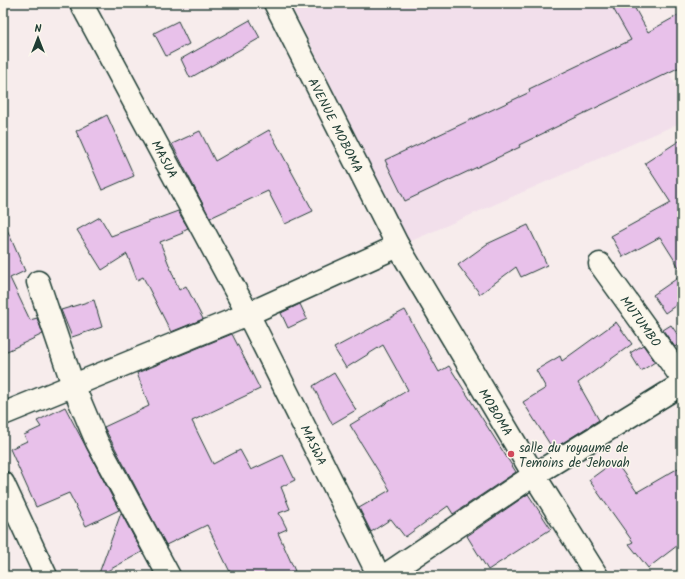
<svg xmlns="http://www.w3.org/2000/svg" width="685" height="579" viewBox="0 0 685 579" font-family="Kalam,sans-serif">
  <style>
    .built { fill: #f2dfeb }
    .building { fill: #e8c1ea; stroke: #1f3d34 }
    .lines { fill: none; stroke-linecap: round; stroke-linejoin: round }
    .minor-casing { stroke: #1f3d34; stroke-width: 25 }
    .minor { stroke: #fbf7ec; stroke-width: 22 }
    .poi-dot { fill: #d1495b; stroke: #fbf7ec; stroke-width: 1.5 }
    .labels { text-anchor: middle; stroke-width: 3; stroke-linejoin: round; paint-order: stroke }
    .street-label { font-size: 13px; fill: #1f3d34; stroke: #fbf7ec }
    .poi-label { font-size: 13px; fill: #1f3d34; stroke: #fbf7ec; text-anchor: start }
  </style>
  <rect width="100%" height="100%" fill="#f7ecec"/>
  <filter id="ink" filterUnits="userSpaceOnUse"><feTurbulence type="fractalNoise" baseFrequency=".025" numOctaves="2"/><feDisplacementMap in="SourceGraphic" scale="8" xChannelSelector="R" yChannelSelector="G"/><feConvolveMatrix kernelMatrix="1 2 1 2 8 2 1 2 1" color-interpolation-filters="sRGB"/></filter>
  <g filter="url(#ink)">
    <polygon class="built" points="290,3 632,3 682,97 682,122 409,242"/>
    <g class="building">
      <polygon points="610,3 632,3 648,32 682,13 682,66 519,145 520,147 405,201 385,160 530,92 529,89 631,40"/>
      <polygon points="250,20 260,38 190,78 181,59"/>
      <polygon points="178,21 189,44 166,56 154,33"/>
      <polygon points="107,115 134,176 102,190 76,131"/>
      <polygon points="269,130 313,211 285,224 268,191 210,218 172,144 200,131 215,161"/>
      <polygon points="682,139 682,272 660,237 623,257 611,236 671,203 645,163"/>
      <polygon points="178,211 188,228 182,231 183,233 160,242 179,290 186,286 203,319 171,332 143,277 137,280 127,254 102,270 77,230 100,217 111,236"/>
      <polygon points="3,220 25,271 10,278 30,320 37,318 43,334 3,353"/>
      <polygon points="528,225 547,265 521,277 516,267 480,294 458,265 487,244"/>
      <polygon points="682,275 682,301 665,313 653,295"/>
      <polygon points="94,300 102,327 72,337 61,310"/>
      <polygon points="300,304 307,319 288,328 281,313"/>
      <polygon points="405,310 439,372 449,366 516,472 453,514 448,506 405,537 391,519 371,532 359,508 390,490 350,425 408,390 383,345 346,368 334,348"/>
      <polygon points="616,322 632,344 578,383 599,420 553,449 523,402 546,388 536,370 560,356 562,361"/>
      <polygon points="671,325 682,341 675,347 663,330"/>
      <polygon points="232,334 260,389 192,421 213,464 240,450 251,470 283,455 295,480 281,487 290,509 279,513 287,529 278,533 295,571 285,576 232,576 207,525 166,545 104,427 149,406 137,373"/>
      <polygon points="643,345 655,362 641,371 630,353"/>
      <polygon points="334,373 356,410 332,424 313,386"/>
      <polygon points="65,407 119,510 86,526 69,493 36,507 10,449 27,441 24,435 41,427 37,421"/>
      <polygon points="615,461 637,492 682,466 682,542 648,568 629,544 633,542 589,480"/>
      <polygon points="528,494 551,529 488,570 467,536"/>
      <polygon points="121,513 142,552 98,576"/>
    </g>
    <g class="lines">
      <g class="minor-casing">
        <g id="minor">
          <polyline points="81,3 248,314 379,576"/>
          <polyline points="275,3 398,246 534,475 597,576"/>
          <polyline points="600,264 682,378"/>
          <polyline points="38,282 73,385 97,442 169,576"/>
          <polyline points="3,414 248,314 398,246"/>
          <polyline points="3,483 46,576"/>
          <polyline points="384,576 534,475 682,384"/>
        </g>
      </g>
      <use href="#minor" class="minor"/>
    </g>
  </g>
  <circle class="poi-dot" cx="511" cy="454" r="4"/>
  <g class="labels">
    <g class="street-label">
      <text transform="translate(336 125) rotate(63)" y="5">AVENUE MOBOMA</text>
      <text transform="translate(165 159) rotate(62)" y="5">MASUA</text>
      <text transform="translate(641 321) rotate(54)" y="5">MUTUMBO</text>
      <text transform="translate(496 412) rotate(59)" y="5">MOBOMA</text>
      <text transform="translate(314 445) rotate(64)" y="5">MASWA</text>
    </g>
    <g class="poi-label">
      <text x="519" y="452">salle du royaume de<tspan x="519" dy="15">Temoins de Jehovah</tspan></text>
    </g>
  </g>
  <rect width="685" height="579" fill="none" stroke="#fbf7ec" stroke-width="16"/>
  <rect x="8" y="8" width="669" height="563" fill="none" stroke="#1f3d34" stroke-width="1.5" filter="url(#ink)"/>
  <g transform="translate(38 38)" stroke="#fbf7ec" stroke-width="3" paint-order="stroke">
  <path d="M0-3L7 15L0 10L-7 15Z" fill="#1f3d34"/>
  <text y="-6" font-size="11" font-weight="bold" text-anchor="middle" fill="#1f3d34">N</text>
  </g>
</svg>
